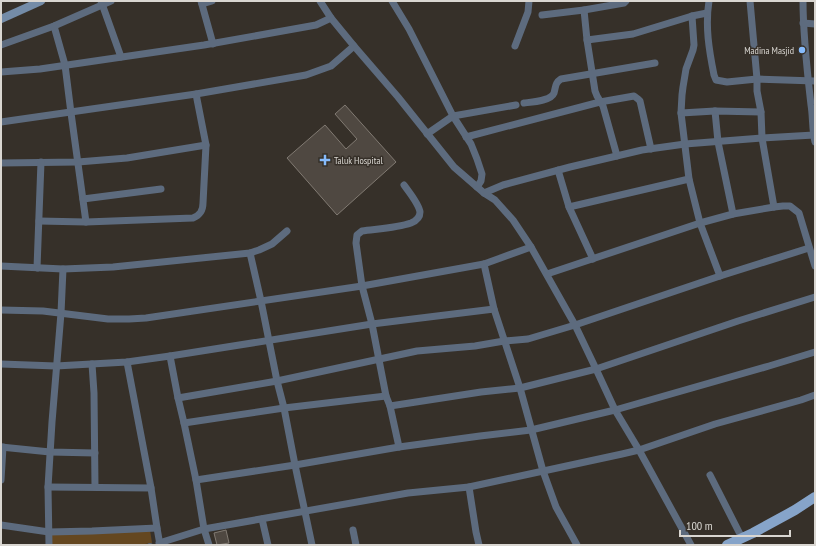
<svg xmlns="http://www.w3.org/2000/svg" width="816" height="546" viewBox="0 0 816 546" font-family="'PT Sans Narrow',sans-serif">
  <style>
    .green { fill: #644720 }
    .building { fill: #4f4841; stroke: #817a72 }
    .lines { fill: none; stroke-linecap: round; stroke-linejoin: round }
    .lane { stroke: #5d6b7e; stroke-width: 3.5 }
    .street { stroke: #5d6b7e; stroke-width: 7 }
    .secondary { stroke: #748ca8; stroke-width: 8 }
    .primary { stroke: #86a4c9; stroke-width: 10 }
    .poi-dot { fill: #86bbfb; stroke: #363029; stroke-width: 1.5 }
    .labels { text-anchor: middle; stroke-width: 3; stroke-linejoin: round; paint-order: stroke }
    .poi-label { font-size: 10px; fill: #d9d6d1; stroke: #363029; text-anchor: end }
  </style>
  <rect width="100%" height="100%" fill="#363029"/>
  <polygon class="green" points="150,530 152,543 138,545 52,545 52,534"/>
  <g class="building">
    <polygon points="345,105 396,162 337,215 287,158 325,125 346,149 357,139 335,114"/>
    <polygon points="226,530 229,543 217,545 214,533"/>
  </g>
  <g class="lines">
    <polyline class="lane" points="149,545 151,545"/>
    <g class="street">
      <polyline points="101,1 121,57"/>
      <polyline points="201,1 213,44"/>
      <polyline points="320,1 331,18 354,46 398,97 454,167 484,193 495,200 513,220 531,247 575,325 596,369 615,410 639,450 691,545"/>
      <polyline points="392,1 409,29 453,116 471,144 477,159 482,174 481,181 477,187"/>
      <path d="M709 1C705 26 709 50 714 75L716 80 727 82 757 79 815 81"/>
      <polyline points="750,1 757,79 757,91 761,112 762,138 774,207"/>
      <path d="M803 1C803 36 807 70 811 105 813 117 812 130 815 142"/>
      <polyline points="202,4 212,1"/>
      <polyline points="584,10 587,40 595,91 597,96 603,106 617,156"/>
      <polyline points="542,15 584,10 624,3 626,1"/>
      <polyline points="692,16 694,45 693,50 686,69 683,87 682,95 681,113 689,179 700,223 720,276"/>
      <polyline points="803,23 815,24"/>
      <polyline points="54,26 65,65 71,113 86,222"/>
      <polyline points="587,40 633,34 692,16 707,13"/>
      <polyline points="1,45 54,26 111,1"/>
      <polyline points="515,46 528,12 529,1"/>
      <polyline points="1,72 40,69 204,45 316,25 331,18"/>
      <path d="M524 103C532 102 551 101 554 93 556 86 555 83 561 79L655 63"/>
      <polyline points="715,111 718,142 733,214"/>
      <polyline points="681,113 715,111 761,112"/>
      <polyline points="1,122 196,94 306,75 331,66 354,46"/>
      <polyline points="427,134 453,116 516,105"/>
      <polyline points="466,137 600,102 634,96 638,99 640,101 651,149"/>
      <polyline points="1,163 78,162 127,158 206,145"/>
      <polyline points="558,170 569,207 593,259"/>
      <polyline points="484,193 503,185 570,167 642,150 685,144 762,138 814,135"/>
      <polyline points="83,199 161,189"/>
      <polyline points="569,207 689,179"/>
      <path d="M39 221 86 222 193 218C200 215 203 211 203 203L206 145 196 94"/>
      <polyline points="250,253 261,301 277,381 284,408 295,465 312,545"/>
      <polyline points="1,266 63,269 113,267 250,253 259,250 272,244 287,231"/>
      <polyline points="37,268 41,162"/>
      <polyline points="547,274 700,223 733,214 774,207 783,206 790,206 799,213 815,266"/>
      <polyline points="494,309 520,388 543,471 556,507 577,545"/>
      <polyline points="1,310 43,311 108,319 129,319 146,318 362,286 484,264 531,247"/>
      <polyline points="170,356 178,398 184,423 196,480 204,529 209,545"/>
      <polyline points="127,362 151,488 157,528 160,545"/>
      <polyline points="1,364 56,366 127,362 170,356 372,324 494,309 484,264"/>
      <polyline points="92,364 94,393 95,487"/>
      <polyline points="178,398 277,381 417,351 475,346 504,341 528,339 575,325 720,276 809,248"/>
      <polyline points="390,406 481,392 520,388 596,369 738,321 815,297"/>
      <polyline points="184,423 284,408 386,396"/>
      <polyline points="1,447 50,452 95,453"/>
      <path d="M399 447 390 406 386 396 372 324 362 286 356 243 357 235 362 231C376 229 397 228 411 223 416 221 420 217 420 212 419 204 409 192 404 185"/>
      <polyline points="710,475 742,538"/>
      <polyline points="1,480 3,447"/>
      <polyline points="196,480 295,465 399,447 480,436 531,430 615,410 769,366 815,352"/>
      <polyline points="48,487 151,488"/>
      <polyline points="469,487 476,532 479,545"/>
      <polyline points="262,519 268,545"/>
      <polyline points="1,525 49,532 92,531 157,528"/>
      <polyline points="353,530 356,545"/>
      <polyline points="159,543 204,529 408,493 469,487 622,454 639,450 715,424 801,400 815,395"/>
      <polyline points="49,545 48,487 52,422 61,313 63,269"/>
    </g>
    <polyline class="secondary" points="1,19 41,1"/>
    <polyline class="primary" points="727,545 753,533 795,510 815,497"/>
  </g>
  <g class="poi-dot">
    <circle cx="802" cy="50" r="4"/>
    <path d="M323 154h4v4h4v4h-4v4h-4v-4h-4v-4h4z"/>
  </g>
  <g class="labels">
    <g class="poi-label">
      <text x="794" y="54">Madina Masjid</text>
      <text x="334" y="164" text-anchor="start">Taluk Hospital</text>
    </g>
  </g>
  <rect width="816" height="546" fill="none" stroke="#d9d6d1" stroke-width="4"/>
  <path d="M680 530v6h110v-6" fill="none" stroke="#d9d6d1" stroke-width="2"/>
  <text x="686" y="530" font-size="12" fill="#d9d6d1" stroke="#363029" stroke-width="3" paint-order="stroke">100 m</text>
</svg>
